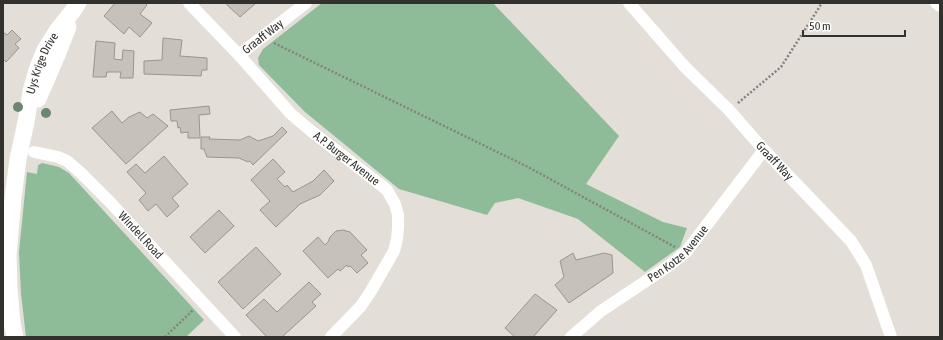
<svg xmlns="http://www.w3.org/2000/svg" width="943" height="340" viewBox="0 0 943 340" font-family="'Asap Condensed',sans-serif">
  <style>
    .green { fill: #8fbc98 }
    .building { fill: #c6c2bb; stroke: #99958f }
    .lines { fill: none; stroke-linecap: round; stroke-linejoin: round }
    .path { stroke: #85827d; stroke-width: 2.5; stroke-dasharray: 2 2; stroke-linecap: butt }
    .street { stroke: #fff; stroke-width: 12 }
    .secondary { stroke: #fff; stroke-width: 17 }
    .tree { fill: #6c8771 }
    .labels { text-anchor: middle; stroke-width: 3.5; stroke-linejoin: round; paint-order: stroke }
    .street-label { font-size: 12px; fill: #32312e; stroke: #fff }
  </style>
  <rect width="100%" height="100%" fill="#e3ded8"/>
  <g class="green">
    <polygon points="322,3 493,3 619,136 586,184 663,222 687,228 680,247 645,272 578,219 518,198 495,203 487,215 399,189 305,112 259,65 258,58 263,49"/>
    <polygon points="42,163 59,167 69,173 204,320 186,337 26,337 21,294 19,252 27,172 37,174 38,165"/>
  </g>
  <g class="building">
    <polygon points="115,3 145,3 147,5 140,14 152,23 140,37 129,27 124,34 104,16"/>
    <polygon points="225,3 256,3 240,17"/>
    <polygon points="12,30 21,39 15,44 19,48 6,62 3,59 3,32 7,35"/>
    <polygon points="163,38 182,40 180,56 207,58 207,70 202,70 201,76 144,74 144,61 162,60"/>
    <polygon points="96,41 115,43 114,59 122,60 123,50 134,51 133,78 120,78 121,72 107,72 106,77 93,77"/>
    <polygon points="209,106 210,114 199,115 200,138 188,138 188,132 181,133 180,127 178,128 177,121 171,121 170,110"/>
    <polygon points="112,111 122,123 129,117 140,112 147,118 153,114 168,126 126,164 92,128"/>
    <polygon points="282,127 287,132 253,165 250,161 248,162 239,158 207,157 204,149 201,149 201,137 210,137 209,139 240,140 249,136 258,141 273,136"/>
    <polygon points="164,156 188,184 172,198 179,206 167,217 156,204 148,211 139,200 146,193 127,172 136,164 145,173"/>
    <polygon points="273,159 285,172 277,179 285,187 287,185 293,192 313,181 324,170 334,181 320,195 300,204 276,227 260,210 270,201 251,180"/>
    <polygon points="219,210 234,226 205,253 190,237"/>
    <polygon points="343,230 350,232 367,250 361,255 368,263 357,273 350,266 348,267 347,265 340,271 338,269 328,278 303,251 318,237 325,245 328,242 330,237 336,231"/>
    <polygon points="256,247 281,274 243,309 218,282"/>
    <polygon points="573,253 576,260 604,253 612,255 613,273 569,303 555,285 564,277 560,261"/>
    <polygon points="309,282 321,294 312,302 316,306 282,337 267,337 246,315 264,299 277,312"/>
    <polygon points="535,294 557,310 533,337 515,337 505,328"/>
  </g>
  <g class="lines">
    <g class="path">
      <polyline points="274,43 526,166 675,247"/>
      <polyline points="738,103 781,67 822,3"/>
      <polyline points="165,337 193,310"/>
    </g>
    <g class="street">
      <path id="s1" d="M189 3 239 55 291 114 311 131 377 182 387 190 395 204 398 215V228L397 239 394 251 371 291 361 306 331 337"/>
      <path id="s2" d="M629 3 685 67 729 110 764 150 851 241 866 265 891 337"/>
      <polyline points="936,3 940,6"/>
      <path id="s3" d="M239 55 306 3"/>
      <path id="s4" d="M34 152 58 157 67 161 81 173 109 201 235 337"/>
      <path id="s5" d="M571 337 601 311 670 265 686 252 764 150"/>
    </g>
    <g class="secondary">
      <polyline points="38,99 57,55 68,27"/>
      <path id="s6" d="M15 337 12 323 9 289 8 256 13 198 18 159 26 122 31 91 37 70 45 50 57 31 72 12 78 3"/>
    </g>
  </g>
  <g class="tree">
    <circle cx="18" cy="107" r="5"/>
    <circle cx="46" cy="113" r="5"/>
  </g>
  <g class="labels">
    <g class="street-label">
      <text dy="4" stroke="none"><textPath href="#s3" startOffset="30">Graaff Way</textPath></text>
      <text dy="4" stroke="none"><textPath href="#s6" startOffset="278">Uys Krige Drive</textPath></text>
      <text dy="4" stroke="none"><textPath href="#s1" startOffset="222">A.P. Burger Avenue</textPath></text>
      <text dy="4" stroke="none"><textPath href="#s2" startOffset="215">Graaff Way</textPath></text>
      <text dy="4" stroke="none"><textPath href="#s4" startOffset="139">Windell Road</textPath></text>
      <text dy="4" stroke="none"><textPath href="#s5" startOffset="136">Pen Kotze Avenue</textPath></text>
    </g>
  </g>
  <rect width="943" height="340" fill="none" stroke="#32312e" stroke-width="8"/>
  <path d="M803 30v6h102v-6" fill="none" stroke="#32312e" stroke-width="2"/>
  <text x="809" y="30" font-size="12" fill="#32312e" stroke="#ffffff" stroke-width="3" paint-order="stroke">50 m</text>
</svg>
